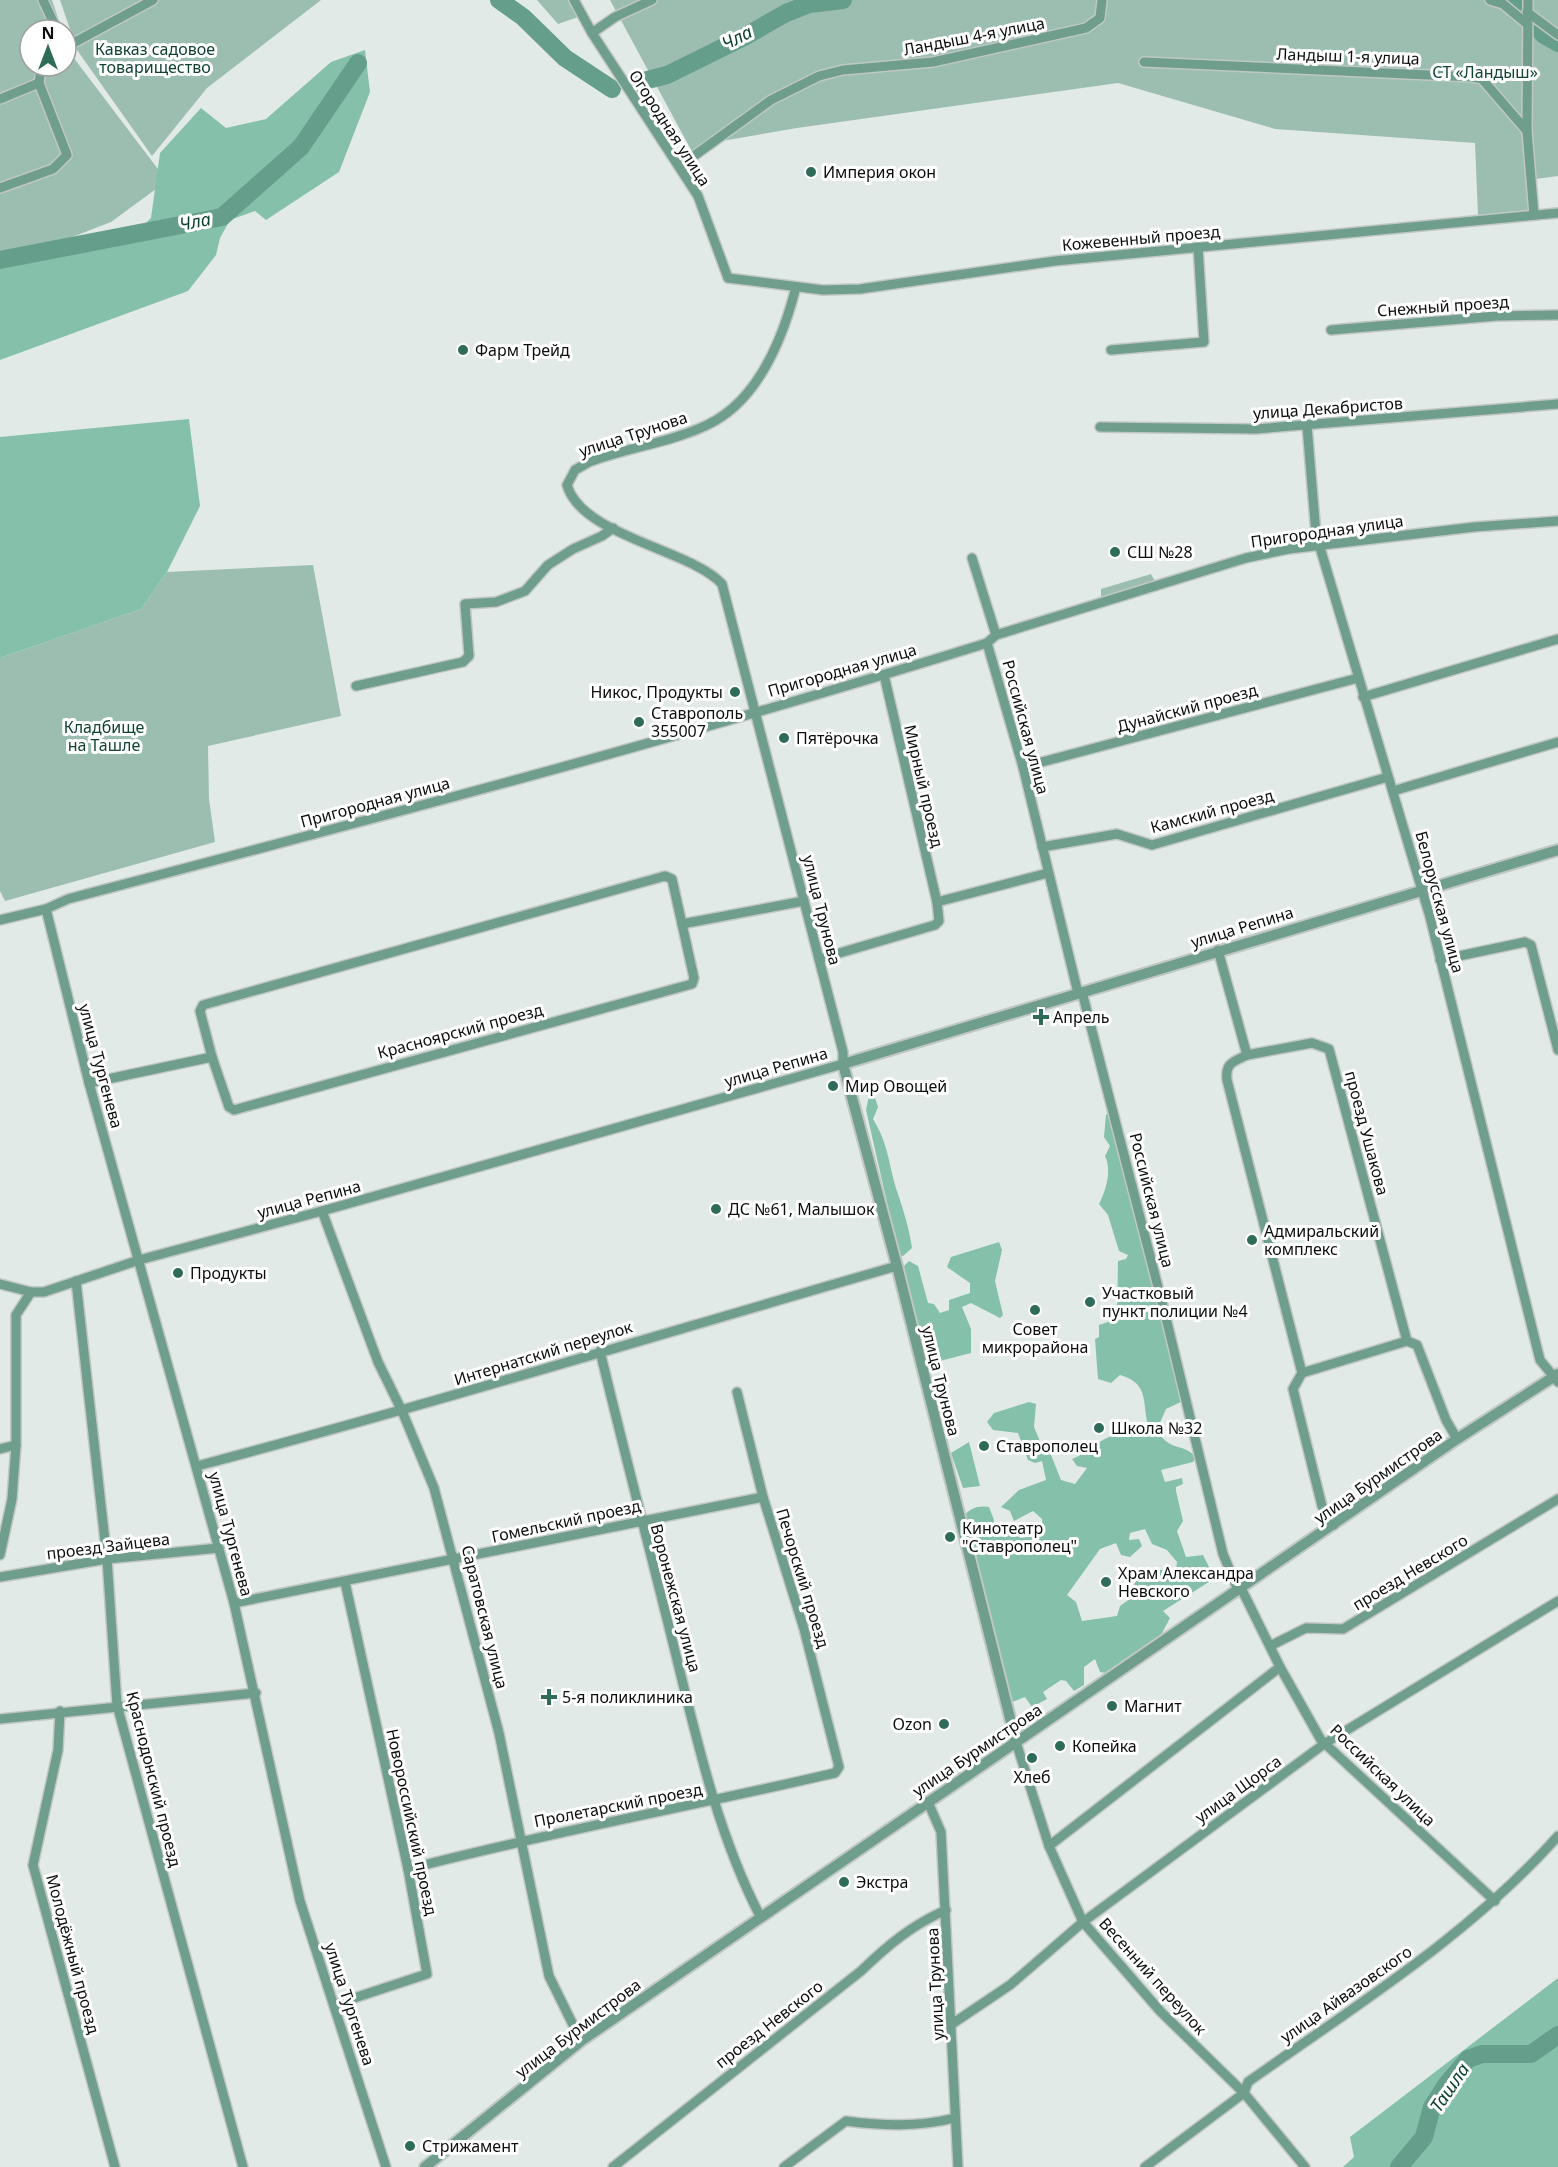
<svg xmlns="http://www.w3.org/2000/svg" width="1558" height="2167" viewBox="0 0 1558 2167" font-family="'Noto Sans',sans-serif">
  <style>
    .green { fill: #9bbeb1 }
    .forest { fill: #85c0aa; fill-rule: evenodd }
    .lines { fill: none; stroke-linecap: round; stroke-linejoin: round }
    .river { stroke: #659e8a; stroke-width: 18 }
    .minor-casing { stroke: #c0c7c4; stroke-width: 12 }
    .tertiary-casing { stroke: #c0c7c4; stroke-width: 14 }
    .minor { stroke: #6f9e8d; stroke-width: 9 }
    .tertiary { stroke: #6f9e8d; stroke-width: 10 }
    .poi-dot { fill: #2e6c59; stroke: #fff; stroke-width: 2 }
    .labels { text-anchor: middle; stroke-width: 6; stroke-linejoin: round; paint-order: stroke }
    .street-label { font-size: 16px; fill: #0c0e0d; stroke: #fff }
    .park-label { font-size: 16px; fill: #0f4233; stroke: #fff }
    .poi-label { font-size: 16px; fill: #0c0e0d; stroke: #fff; text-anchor: start }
    .water-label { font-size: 18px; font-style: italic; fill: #0b3f30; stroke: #fff }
  </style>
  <rect width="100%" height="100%" fill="#e2eae7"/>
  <g class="green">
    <polygon points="0,0 52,0 62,30 30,30 30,66 66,66 66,43 70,53 167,181 111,222 0,265"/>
    <polygon points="60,0 321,0 207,88 152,156 77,50"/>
    <polygon points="537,0 568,0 578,17 558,24"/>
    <polygon points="610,0 1558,0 1558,176 1528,180 1532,210 1478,215 1475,143 1275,129 1118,83 797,128 722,141 696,159"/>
    <polygon points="313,565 341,716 208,746 209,799 215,842 5,901 0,891 0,658 141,609 167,572"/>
    <polygon points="1151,574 1155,581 1101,598 1101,589"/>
  </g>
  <g class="forest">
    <polygon points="365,50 370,92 339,172 266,220 255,211 230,220 220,238 216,255 188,291 0,360 0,254 126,228 137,232 151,218 160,153 201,108 226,128 266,119 331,62"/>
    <polygon points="189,419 200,506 167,572 141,609 0,658 0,437"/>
    <path d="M874 1095 878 1107 873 1119C890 1147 888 1165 898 1194 904 1212 909 1228 912 1248L903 1256 899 1255 866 1110 869 1096Z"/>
    <path d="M1106 1114 1111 1116 1183 1401 1166 1409 1159 1425 1147 1422C1143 1398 1147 1383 1120 1375L1111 1383 1098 1379 1095 1339 1099 1337V1325L1114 1320 1117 1315 1118 1261 1126 1259 1128 1255 1119 1251 1108 1215 1099 1204C1106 1191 1112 1170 1105 1156L1110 1146 1104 1137Z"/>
    <polygon points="999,1242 1002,1250 995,1281 1003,1315 1000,1318 971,1303 962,1307 971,1329 971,1353 932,1363 926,1357 902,1268 909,1261 918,1266 928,1303 934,1304 940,1313 949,1310 949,1300 970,1293 970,1283 947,1267 951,1257"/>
    <path d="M1029 1402 1036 1404 1034 1427 1042 1446 1049 1450 1061 1480 1075 1484 1087 1468 1077 1466 1072 1459C1082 1455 1088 1451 1097 1444 1113 1431 1137 1431 1157 1431 1172 1453 1182 1442 1196 1457L1193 1462 1161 1470 1165 1482 1182 1478 1183 1484 1176 1487V1491L1183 1521 1177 1531 1186 1557 1203 1555 1213 1575 1212 1580 1163 1611 1170 1618 1160 1637 1105 1673 1100 1672 1095 1659 1084 1667V1685L1074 1691 1066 1681 1061 1680 1043 1692 1047 1699 1032 1707 1025 1697 1012 1702 964 1516C969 1508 980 1505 989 1507L994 1520 992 1533 995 1536 1001 1537 1013 1529 1019 1532 1020 1538 1037 1536 1043 1529 1042 1519 1033 1511 1014 1521 1010 1511 1001 1507 1019 1490 1046 1480 1042 1461 1035 1463 1028 1460 1018 1433 993 1430 987 1422 994 1413ZM1145 1529 1152 1544 1167 1550 1177 1562 1176 1570C1152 1569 1133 1571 1131 1598L1120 1606 1117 1616 1082 1621 1076 1602 1067 1595 1100 1549 1116 1543 1121 1555 1130 1557 1142 1546 1139 1539 1129 1540 1130 1533Z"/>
    <polygon points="969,1442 980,1486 963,1488 951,1453"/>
    <polygon points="1558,1978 1558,2167 1343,2167 1354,2157 1350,2137"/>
  </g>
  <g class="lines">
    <g class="river">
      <polyline points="499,0 523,17 565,58 612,89"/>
      <polyline points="1516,0 1523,9"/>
      <polyline points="1533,23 1544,35 1558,43"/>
      <polyline points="632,84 667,75 744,37 786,13 809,4 843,0"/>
      <polyline points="0,260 222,217 301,147 358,63"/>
      <polyline points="1399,2167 1424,2137 1432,2107 1446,2085 1468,2059 1482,2054 1531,2054 1558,2035"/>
    </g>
    <g class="minor-casing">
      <g id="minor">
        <polyline points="43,0 57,30"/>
        <polyline points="574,0 592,33 698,196 728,278 823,290 860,289 1055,261 1558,213"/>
        <polyline points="1490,0 1503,4 1526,23"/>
        <polyline points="1528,0 1527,131 1534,215"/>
        <polyline points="1527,12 1558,35"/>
        <polyline points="592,33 615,17 652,0"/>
        <polyline points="66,47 153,0"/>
        <polyline points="1144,62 1472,77 1482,79 1527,131"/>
        <polyline points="0,99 39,83"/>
        <polyline points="680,166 771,100 819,76 843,70 933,62 1086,28 1100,18 1102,0"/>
        <polyline points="0,188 53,169 67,155 39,83 41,69 45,66"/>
        <polyline points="1331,330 1497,316 1558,315"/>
        <polyline points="1111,350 1204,342 1198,247"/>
        <polyline points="1307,426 1316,534 1430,917 1540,1360 1558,1382"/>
        <polyline points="1100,427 1256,429 1558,404"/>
        <polyline points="972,558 996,635"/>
        <polyline points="987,643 1023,767 1078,993"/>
        <polyline points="356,686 463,662 469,656 465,604 496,602 525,591 548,565 573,549 602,536 613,528"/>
        <polyline points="1363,697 1558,639"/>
        <polyline points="1023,767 1358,678"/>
        <polyline points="1393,791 1558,742"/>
        <polyline points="1042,847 1117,834 1152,845 1388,777"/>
        <polyline points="937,902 1048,873"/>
        <polyline points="46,909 89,1083 234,1603 300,1901 386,2167"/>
        <path d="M0 920 46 909 68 899C376 818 683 738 987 643L996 635 1246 558 1289 549 1474 527 1558 521"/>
        <path d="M1218 950 1247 1055C1233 1062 1225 1063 1227 1080L1302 1373 1293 1389 1322 1506 1334 1525"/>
        <polyline points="819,959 935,925 939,921 937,902 884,675"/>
        <polyline points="1440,960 1525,942 1531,945 1558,1050"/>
        <polyline points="1082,992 1167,1322 1223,1554 1238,1590"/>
        <polyline points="1247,1055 1312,1043 1329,1049 1407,1341 1417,1345 1446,1420 1457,1439"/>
        <polyline points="212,1057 200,1011 203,1005 665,876 672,879 682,924"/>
        <polyline points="89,1083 212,1057 229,1107 234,1110 692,984 694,978 682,924 804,901"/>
        <polyline points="322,1211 378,1362 402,1411 434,1488 499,1733 549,1976 581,2041"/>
        <polyline points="76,1281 107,1559 117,1705 243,2167"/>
        <path d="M0 1284 31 1292H44L139 1260 322 1211 843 1064V1052L722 584C692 550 581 536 567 485L575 470 589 462C626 448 672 442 707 425 758 401 783 338 796 287"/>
        <path d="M600 1351C623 1447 648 1543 672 1639 695 1732 716 1831 760 1916"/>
        <polyline points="1302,1373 1407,1341"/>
        <polyline points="0,1449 16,1445"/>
        <path d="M197 1466C432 1404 664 1333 897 1266"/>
        <polyline points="0,1555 12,1499 16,1445 16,1315 31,1292"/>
        <polyline points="0,1577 107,1559 219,1548"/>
        <polyline points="1241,1588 1280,1667 1321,1740 1495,1901"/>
        <polyline points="234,1603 763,1497"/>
        <polyline points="1270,1646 1306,1628 1343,1629 1558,1499"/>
        <polyline points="60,1711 58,1750 33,1865 115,2167"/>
        <polyline points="0,1719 256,1693"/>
        <polyline points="1016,1742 1049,1846 1083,1922 1160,2011 1244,2093 1305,2167"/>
        <polyline points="928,1802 941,1832 958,2167"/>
        <polyline points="1049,1846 1280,1667"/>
        <path d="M408 1869C550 1832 693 1806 835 1773L839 1767 804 1629 763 1497 737 1392"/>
        <polyline points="336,2004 427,1974 408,1869 345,1582"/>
        <polyline points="952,2024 1010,1985 1083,1922 1324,1744 1558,1601"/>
        <path d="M613 2167 861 1971C888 1945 912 1925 946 1910"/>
        <path d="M784 2167 846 2121C884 2126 918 2127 955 2118"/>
        <path d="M1145 2167 1244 2093 1248 2082C1355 2006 1470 1935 1558 1836"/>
      </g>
    </g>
    <g class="tertiary-casing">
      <g id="tertiary">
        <polyline points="1016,1742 897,1266 843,1064 1558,850"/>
        <polyline points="425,2167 581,2041 1457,1439 1558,1374"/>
      </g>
    </g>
    <use href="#minor" class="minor"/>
    <use href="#tertiary" class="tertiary"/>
  </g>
  <g class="poi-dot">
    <circle cx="811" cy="172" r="6"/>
    <circle cx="463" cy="350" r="6"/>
    <circle cx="1115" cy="552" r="6"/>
    <circle cx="735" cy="692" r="6"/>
    <circle cx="639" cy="722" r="6"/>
    <circle cx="784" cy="738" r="6"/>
    <path d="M1038 1008h6v6h6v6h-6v6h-6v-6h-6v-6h6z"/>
    <circle cx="833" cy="1086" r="6"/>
    <circle cx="716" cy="1209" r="6"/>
    <circle cx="1252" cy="1240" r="6"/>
    <circle cx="178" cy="1273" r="6"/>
    <circle cx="1090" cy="1302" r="6"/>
    <circle cx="1035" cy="1310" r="6"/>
    <circle cx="1099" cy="1428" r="6"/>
    <circle cx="984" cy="1446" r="6"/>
    <circle cx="950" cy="1537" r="6"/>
    <circle cx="1106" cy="1582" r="6"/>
    <path d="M546 1688h6v6h6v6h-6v6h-6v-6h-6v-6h6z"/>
    <circle cx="1112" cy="1706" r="6"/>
    <circle cx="944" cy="1724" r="6"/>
    <circle cx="1060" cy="1746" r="6"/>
    <circle cx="1032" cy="1758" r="6"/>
    <circle cx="844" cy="1882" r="6"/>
    <circle cx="410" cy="2146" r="6"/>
  </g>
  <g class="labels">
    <g class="street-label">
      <text transform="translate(974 36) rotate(-11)" y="6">Ландыш 4-я улица</text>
      <text transform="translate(1348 56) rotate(2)" y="6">Ландыш 1-я улица</text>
      <text transform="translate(670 128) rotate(57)" y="6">Огородная улица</text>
      <text transform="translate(1141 238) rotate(-5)" y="6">Кожевенный проезд</text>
      <text transform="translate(1443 306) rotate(-4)" y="6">Снежный проезд</text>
      <text transform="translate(1328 408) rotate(-4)" y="6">улица Декабристов</text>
      <text transform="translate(633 434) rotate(-18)" y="6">улица Трунова</text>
      <text transform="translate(1327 531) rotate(-8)" y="6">Пригородная улица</text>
      <text transform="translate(842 670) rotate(-16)" y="6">Пригородная улица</text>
      <text transform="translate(1187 708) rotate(-15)" y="6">Дунайский проезд</text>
      <text transform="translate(1026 727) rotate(75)" y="6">Российская улица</text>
      <text transform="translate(924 786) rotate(77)" y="6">Мирный проезд</text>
      <text transform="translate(375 802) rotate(-15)" y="6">Пригородная улица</text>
      <text transform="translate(1212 811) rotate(-15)" y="6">Камский проезд</text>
      <text transform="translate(1440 902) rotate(75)" y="6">Белорусская улица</text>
      <text transform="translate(822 910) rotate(76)" y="6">улица Трунова</text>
      <text transform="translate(1242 927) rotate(-17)" y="6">улица Репина</text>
      <text transform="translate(460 1031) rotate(-15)" y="6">Красноярский проезд</text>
      <text transform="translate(101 1066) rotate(75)" y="6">улица Тургенева</text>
      <text transform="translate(776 1067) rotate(-16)" y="6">улица Репина</text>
      <text transform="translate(1367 1133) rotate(75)" y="6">проезд Ушакова</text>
      <text transform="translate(309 1199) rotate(-15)" y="6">улица Репина</text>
      <text transform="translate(1152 1200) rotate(76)" y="6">Российская улица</text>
      <text transform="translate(543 1353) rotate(-17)" y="6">Интернатский переулок</text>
      <text transform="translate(941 1381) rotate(76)" y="6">улица Трунова</text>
      <text transform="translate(1378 1476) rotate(-35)" y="6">улица Бурмистрова</text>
      <text transform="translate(566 1521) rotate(-12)" y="6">Гомельский проезд</text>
      <text transform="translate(231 1534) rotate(75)" y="6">улица Тургенева</text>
      <text transform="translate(108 1546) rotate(-7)" y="6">проезд Зайцева</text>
      <text transform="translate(1410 1572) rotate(-31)" y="6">проезд Невского</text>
      <text transform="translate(803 1578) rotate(73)" y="6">Печорский проезд</text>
      <text transform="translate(676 1598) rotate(75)" y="6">Воронежская улица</text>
      <text transform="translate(485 1617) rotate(76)" y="6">Саратовская улица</text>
      <text transform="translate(977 1750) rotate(-34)" y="6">улица Бурмистрова</text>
      <text transform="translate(1383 1775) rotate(44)" y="6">Российская улица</text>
      <text transform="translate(154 1779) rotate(76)" y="6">Краснодонский проезд</text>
      <text transform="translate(1238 1789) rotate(-36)" y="6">улица Щорса</text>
      <text transform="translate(618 1805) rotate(-11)" y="6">Пролетарский проезд</text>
      <text transform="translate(412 1822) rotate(78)" y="6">Новороссийский проезд</text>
      <text transform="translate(73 1954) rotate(75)" y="6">Молодёжный проезд</text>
      <text transform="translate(1153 1976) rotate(48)" y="6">Весенний переулок</text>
      <text transform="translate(935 1984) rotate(-93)" y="6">улица Трунова</text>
      <text transform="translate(1346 1994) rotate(-35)" y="6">улица Айвазовского</text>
      <text transform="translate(350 2004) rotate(72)" y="6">улица Тургенева</text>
      <text transform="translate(769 2024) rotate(-38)" y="6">проезд Невского</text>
      <text transform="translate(578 2028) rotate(-37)" y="6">улица Бурмистрова</text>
    </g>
    <g class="park-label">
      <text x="155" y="55">Кавказ садовое<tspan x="155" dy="18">товарищество</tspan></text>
      <text x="1485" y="78">СТ «Ландыш»</text>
      <text x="104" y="733">Кладбище<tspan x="104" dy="18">на Ташле</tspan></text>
    </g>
    <g class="poi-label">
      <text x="823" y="178">Империя окон</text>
      <text x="475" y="356">Фарм Трейд</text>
      <text x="1127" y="558">СШ №28</text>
      <text x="723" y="698" text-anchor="end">Никос, Продукты</text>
      <text x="651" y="719">Ставрополь<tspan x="651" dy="18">355007</tspan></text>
      <text x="796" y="744">Пятёрочка</text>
      <text x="1053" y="1023">Апрель</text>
      <text x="845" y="1092">Мир Овощей</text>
      <text x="728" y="1215">ДС №61, Малышок</text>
      <text x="1264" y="1237">Адмиральский<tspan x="1264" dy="18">комплекс</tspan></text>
      <text x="190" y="1279">Продукты</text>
      <text x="1102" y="1299">Участковый<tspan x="1102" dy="18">пункт полиции №4</tspan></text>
      <text x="1035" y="1335" text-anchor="middle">Совет<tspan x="1035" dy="18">микрорайона</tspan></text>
      <text x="1111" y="1434">Школа №32</text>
      <text x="996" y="1452">Ставрополец</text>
      <text x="962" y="1534">Кинотеатр<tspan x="962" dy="18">"Ставрополец"</tspan></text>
      <text x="1118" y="1579">Храм Александра<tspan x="1118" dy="18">Невского</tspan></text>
      <text x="562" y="1703">5-я поликлиника</text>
      <text x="1124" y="1712">Магнит</text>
      <text x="932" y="1730" text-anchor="end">Ozon</text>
      <text x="1072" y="1752">Копейка</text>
      <text x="1032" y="1783" text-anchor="middle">Хлеб</text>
      <text x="856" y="1888">Экстра</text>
      <text x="422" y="2152">Стрижамент</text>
    </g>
    <g class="water-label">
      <text transform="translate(737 38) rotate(-27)" y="6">Чла</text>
      <text transform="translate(195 222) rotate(-11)" y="6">Чла</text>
      <text transform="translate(1450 2088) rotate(-56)" y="6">Ташла</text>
    </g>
  </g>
  <g transform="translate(48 48)"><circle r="28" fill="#ffffff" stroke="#9e9f9e" stroke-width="1.5"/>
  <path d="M0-4.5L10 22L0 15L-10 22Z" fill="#2e6c59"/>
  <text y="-9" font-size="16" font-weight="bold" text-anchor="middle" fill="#0c0e0d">N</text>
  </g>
</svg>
